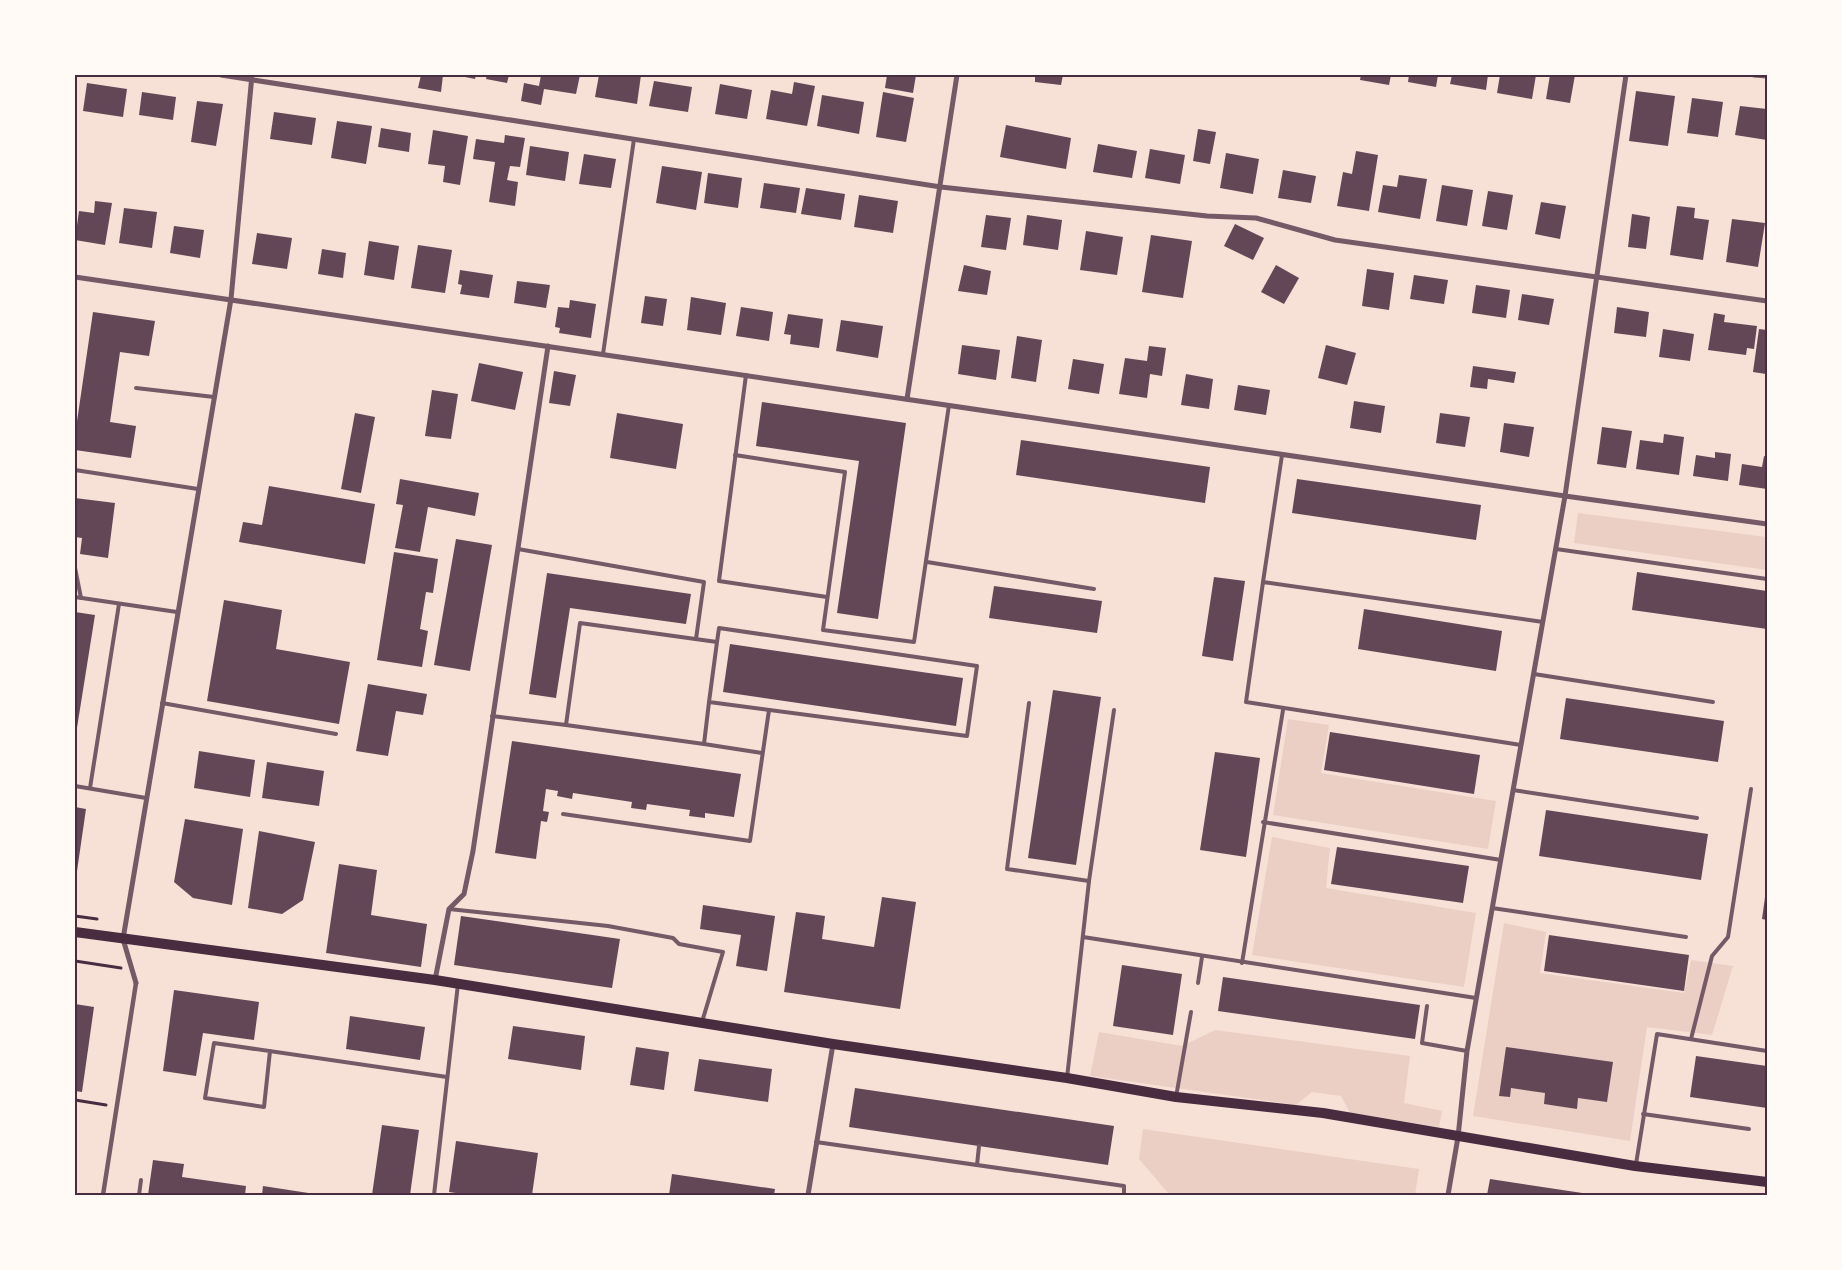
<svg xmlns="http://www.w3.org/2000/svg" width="1842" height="1270" viewBox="0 0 1842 1270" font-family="Ubuntu,sans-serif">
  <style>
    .green { fill: #ebcfc5 }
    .building { fill: #644757 }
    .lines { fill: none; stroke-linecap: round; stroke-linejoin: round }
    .path { stroke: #4a2c40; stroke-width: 3 }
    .service { stroke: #755966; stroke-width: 4 }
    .pedestrian { stroke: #755966; stroke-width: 4.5 }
    .minor { stroke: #755966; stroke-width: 5 }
    .secondary { stroke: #4a2c40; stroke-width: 10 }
    .neatline { fill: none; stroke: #4a2c40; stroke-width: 2 }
  </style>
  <rect width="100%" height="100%" fill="#f7e1d7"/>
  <g class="green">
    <polygon points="1578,513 1767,537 1767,570 1574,543"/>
    <polygon points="1288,719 1329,725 1321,773 1496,801 1488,849 1273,815"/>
    <polygon points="1272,837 1330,848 1326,888 1476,913 1464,987 1252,955"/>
    <polygon points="1504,923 1546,932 1540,973 1684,993 1691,960 1733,966 1712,1035 1647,1027 1630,1141 1473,1116"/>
    <polygon points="1215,1030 1410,1056 1404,1103 1442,1111 1439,1127 1350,1113 1341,1096 1312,1092 1296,1105 1090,1076 1099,1032 1182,1046"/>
    <polygon points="1143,1129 1419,1169 1415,1195 1183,1195 1168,1193 1139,1159"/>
  </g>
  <g class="building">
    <polygon points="421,75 443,75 441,92 418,88"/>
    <polygon points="455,75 476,75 475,79"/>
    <polygon points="487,75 509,75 507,83 486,79"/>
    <polygon points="541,75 580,75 576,94 544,89 541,105 521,101 524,83 539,86"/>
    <polygon points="599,75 641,75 637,104 595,97"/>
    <polygon points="887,75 916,75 913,93 885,88"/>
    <polygon points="1035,75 1063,75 1061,85 1035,82"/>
    <polygon points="1361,75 1391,75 1389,85 1360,80"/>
    <polygon points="1409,75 1438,75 1436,87 1408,82"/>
    <polygon points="1452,75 1488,75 1486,90 1450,84"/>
    <polygon points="1500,75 1536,75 1532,99 1497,93"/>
    <polygon points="1550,75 1575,75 1570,103 1546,99"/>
    <polygon points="654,81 692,87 688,112 649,106"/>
    <polygon points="794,82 815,86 807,126 766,119 771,90 792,94"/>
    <polygon points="87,83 127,89 123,117 83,111"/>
    <polygon points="720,84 752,90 747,119 715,114"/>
    <polygon points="1636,91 1675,96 1668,146 1629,141"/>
    <polygon points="142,92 176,97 173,120 139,115"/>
    <polygon points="883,92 914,98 906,142 876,137"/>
    <polygon points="822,95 864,102 859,134 817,126"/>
    <polygon points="1692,98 1723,102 1718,137 1687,133"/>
    <polygon points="197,101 223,104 216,146 191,142"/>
    <polygon points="1740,106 1767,109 1767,140 1735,135"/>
    <polygon points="274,112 316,118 312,145 270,139"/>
    <polygon points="337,121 372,126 366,164 331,158"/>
    <polygon points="1006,125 1071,138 1066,169 1000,157"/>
    <polygon points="381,128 411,133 409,152 378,147"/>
    <polygon points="1198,129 1216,132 1210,164 1193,161"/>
    <polygon points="433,130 468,136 460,185 443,182 445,166 428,164"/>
    <polygon points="505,135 525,138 520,167 510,166 507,180 518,182 515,206 489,202 495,162 473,159 476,139 504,143"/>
    <polygon points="1098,144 1137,151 1132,178 1093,172"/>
    <polygon points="530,146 569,152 565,181 526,175"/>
    <polygon points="1150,149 1185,155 1180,184 1145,178"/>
    <polygon points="1356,151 1378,155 1369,211 1337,206 1343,172 1352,174"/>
    <polygon points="1226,153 1259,159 1253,194 1220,188"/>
    <polygon points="584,154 616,159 611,188 579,184"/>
    <polygon points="662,166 702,172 696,210 656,203"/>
    <polygon points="1283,170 1316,176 1311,203 1278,198"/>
    <polygon points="708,173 742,178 738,208 704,203"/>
    <polygon points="1399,175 1427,179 1420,219 1378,212 1383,185 1397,187"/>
    <polygon points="764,183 800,188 796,213 760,208"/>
    <polygon points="1442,185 1473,190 1467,226 1436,221"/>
    <polygon points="806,188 845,194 841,220 801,214"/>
    <polygon points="1488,191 1513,195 1507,230 1482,226"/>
    <polygon points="859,195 898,201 893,233 854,227"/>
    <polygon points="95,201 112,203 105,245 75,240 79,211 94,213"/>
    <polygon points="1541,202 1566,206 1560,239 1535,234"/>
    <polygon points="1677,206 1695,208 1694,218 1709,220 1703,260 1670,255"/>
    <polygon points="124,208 157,212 152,248 119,243"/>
    <polygon points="1632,214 1650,217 1646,249 1628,247"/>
    <polygon points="986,215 1011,218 1006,250 981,247"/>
    <polygon points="1027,215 1062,220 1058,250 1023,245"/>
    <polygon points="1732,219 1765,223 1758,267 1726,262"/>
    <polygon points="1235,224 1264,238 1253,260 1224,246"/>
    <polygon points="174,226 204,230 200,258 170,253"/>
    <polygon points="1086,231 1123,237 1117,275 1080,270"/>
    <polygon points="257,233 292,238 287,269 252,264"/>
    <polygon points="1151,235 1192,241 1183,298 1142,292"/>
    <polygon points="369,241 399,246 394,280 364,275"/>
    <polygon points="418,245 452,250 445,293 411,288"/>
    <polygon points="322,249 346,253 343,278 318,274"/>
    <polygon points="964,265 991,271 987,295 958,291"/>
    <polygon points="1276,265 1299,278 1284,304 1261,292"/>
    <polygon points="1367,269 1394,273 1389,310 1362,306"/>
    <polygon points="460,270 493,275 489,298 460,294 462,285 458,284"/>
    <polygon points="1414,275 1448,280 1444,304 1410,299"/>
    <polygon points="517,281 550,285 546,308 514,303"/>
    <polygon points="1476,285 1510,290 1506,318 1472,313"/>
    <polygon points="1522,294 1554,299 1549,325 1518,320"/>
    <polygon points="645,296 667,299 663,326 641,323"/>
    <polygon points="691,297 726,303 721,335 687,330"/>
    <polygon points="570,300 596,304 591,338 559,333 560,328 555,327 558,307 569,308"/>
    <polygon points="741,307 773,312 769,341 736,336"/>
    <polygon points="1617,307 1649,312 1646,337 1614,333"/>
    <polygon points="93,312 155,321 149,356 120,352 110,422 136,426 131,458 75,450 75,435"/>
    <polygon points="1714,313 1725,315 1724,322 1757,326 1754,349 1747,348 1746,355 1708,350"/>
    <polygon points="788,314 823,319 819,348 790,344 791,335 784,334"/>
    <polygon points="841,320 883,326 878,358 836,351"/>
    <polygon points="1663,329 1694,334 1690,361 1659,357"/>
    <polygon points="1759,329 1767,330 1766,374 1753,372"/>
    <polygon points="1017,336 1042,340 1036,382 1011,378"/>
    <polygon points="962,345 1000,350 996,380 958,374"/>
    <polygon points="1326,345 1356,353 1347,385 1318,378"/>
    <polygon points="1149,346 1166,348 1162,376 1150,374 1147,398 1119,394 1125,358 1147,361"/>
    <polygon points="1073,359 1104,364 1099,394 1068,389"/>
    <polygon points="479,363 523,372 515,410 471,401"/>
    <polygon points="1473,366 1516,372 1514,383 1488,379 1487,389 1470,387"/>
    <polygon points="554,371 576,375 570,406 549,403"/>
    <polygon points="1186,374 1213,379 1209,409 1181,405"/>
    <polygon points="1238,385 1270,390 1266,415 1234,410"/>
    <polygon points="432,390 458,394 451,439 425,436"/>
    <polygon points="1354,401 1385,406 1381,433 1350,428"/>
    <polygon points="762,402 906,423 878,619 837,613 859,461 756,446"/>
    <polygon points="355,413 375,417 361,493 341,489"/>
    <polygon points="617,413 683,424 676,469 610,458"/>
    <polygon points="1440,413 1470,417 1465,447 1436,443"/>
    <polygon points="1504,423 1534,427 1529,457 1500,452"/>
    <polygon points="1602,427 1632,431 1626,468 1597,464"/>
    <polygon points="1664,434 1684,437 1679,475 1636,469 1640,440 1663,443"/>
    <polygon points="1021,440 1210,467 1205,503 1016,475"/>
    <polygon points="1715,452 1731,454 1728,481 1693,476 1696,455 1715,458"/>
    <polygon points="1764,456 1767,457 1767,489 1739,485 1742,464 1762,467"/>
    <polygon points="400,479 479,493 475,516 428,507 420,552 395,548 403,505 396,504"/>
    <polygon points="1297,479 1481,505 1476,540 1292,513"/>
    <polygon points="269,486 375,504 365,564 239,542 243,522 262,525"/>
    <polygon points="75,498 115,503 108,558 80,554 82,538 75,537"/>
    <polygon points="456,539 492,545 470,671 434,665"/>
    <polygon points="394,552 438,559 433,593 426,592 420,629 428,631 422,667 377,660"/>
    <polygon points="1637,572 1767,591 1767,629 1632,610"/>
    <polygon points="547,573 691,594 686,624 570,608 556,698 529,694"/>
    <polygon points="1214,577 1245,581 1233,661 1202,656"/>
    <polygon points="994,586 1102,601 1097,633 989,618"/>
    <polygon points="224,600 282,610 276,649 350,662 339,724 207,701"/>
    <polygon points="1364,609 1502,631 1496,671 1358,649"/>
    <polygon points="75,612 95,615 76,734 75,734"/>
    <polygon points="730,644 963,678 956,726 723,692"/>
    <polygon points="368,684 427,694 423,715 396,711 388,756 356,751"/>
    <polygon points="1053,690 1101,697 1076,865 1028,858"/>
    <polygon points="1566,698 1724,721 1718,762 1560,739"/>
    <polygon points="1330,732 1480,755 1474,794 1324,770"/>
    <polygon points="512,741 741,774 734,817 705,813 705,818 689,816 690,810 647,804 646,810 631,808 632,802 573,793 572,799 557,796 558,791 546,789 543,811 549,812 547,822 541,821 536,859 495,853"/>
    <polygon points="199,751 255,760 250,797 194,788"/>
    <polygon points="1215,752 1260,758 1246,857 1200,850"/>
    <polygon points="267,762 324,771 319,806 262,798"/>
    <polygon points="75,807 86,809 76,878 75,878"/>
    <polygon points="1546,810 1708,834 1701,880 1539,856"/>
    <polygon points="185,819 243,829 232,905 193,898 174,882"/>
    <polygon points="259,831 315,842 303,900 282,914 248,908"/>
    <polygon points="1337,847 1469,866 1463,903 1331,884"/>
    <polygon points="339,864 377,870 371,915 427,924 421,967 326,953"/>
    <polygon points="1766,890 1767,890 1767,920 1762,919"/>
    <polygon points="882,897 916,902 900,1009 784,992 796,912 825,916 822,939 874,947"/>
    <polygon points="703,905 775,916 767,971 736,966 741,935 700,929"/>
    <polygon points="461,916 620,939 612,988 454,965"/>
    <polygon points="1549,935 1689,955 1684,991 1544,971"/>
    <polygon points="1122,965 1182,974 1173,1035 1113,1026"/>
    <polygon points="1223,977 1420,1005 1415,1039 1218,1011"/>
    <polygon points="174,990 259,1002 254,1040 203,1033 196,1076 163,1071"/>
    <polygon points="75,1004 94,1007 82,1092 75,1091"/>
    <polygon points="350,1016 425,1027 420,1060 346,1049"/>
    <polygon points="513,1026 585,1036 581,1070 508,1059"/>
    <polygon points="636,1047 669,1052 664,1090 630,1085"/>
    <polygon points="1506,1047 1613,1062 1607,1102 1578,1098 1577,1109 1544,1104 1545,1093 1511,1088 1510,1097 1499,1096"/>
    <polygon points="1696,1056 1767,1066 1767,1108 1690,1097"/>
    <polygon points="699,1059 772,1069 768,1102 694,1091"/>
    <polygon points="855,1088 1114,1126 1108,1165 849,1127"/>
    <polygon points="382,1125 419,1130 410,1195 372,1195"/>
    <polygon points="456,1141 538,1153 532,1195 469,1195 449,1192"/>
    <polygon points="153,1160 184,1164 182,1177 246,1186 245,1195 148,1195"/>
    <polygon points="672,1174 775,1189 774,1195 669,1195"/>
    <polygon points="1490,1179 1589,1194 1589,1195 1487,1195"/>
    <polygon points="263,1186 315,1194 314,1195 262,1195"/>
  </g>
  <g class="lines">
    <g class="path">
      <polyline points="75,916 97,919"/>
      <polyline points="75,961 121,968"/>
      <polyline points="75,1100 106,1105"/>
    </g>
    <g class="service">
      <polyline points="603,354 634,139"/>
      <polyline points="746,375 719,581 827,597"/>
      <polyline points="136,388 214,397"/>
      <polyline points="735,455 845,472 823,630 914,642 949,405"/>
      <polyline points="75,470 198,489"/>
      <polyline points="518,549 704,582 696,639"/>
      <polyline points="1556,549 1767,579"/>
      <polyline points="927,562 1094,589"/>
      <polyline points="75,568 81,598"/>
      <polyline points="1263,582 1282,455"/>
      <polyline points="75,597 177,612"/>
      <polyline points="1534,674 1713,702"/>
      <polyline points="162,703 336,734"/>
      <polyline points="1029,703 1007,869 1089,881"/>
      <polyline points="492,716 566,725 580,623 717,642 709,702 967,736 977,666 719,628 717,642"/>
      <polyline points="566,725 704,744 709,702"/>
      <polyline points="704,744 762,753"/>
      <polyline points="1521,745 1246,702 1263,582 1543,622"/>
      <polyline points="75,786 146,798"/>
      <polyline points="90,788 119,604"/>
      <polyline points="1513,790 1697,818"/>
      <polyline points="563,814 750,841 769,710"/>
      <polyline points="1263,822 1501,860"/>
      <polyline points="1492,908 1686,937"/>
      <polyline points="449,909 608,926 673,938 679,944 723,952 702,1022"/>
      <polyline points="1083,937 1476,998"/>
      <polyline points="1242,963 1283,710"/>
      <polyline points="1198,983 1202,957"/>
      <polyline points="1427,1006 1422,1043 1467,1051"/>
      <polyline points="1691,1039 1712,956 1728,937 1751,789"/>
      <polyline points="270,1051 264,1107 205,1098 214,1043 447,1077"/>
      <polyline points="1067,1078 1089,881 1114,710"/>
      <polyline points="1176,1097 1191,1012"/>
      <polyline points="1643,1114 1749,1129"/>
      <polyline points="816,1142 1124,1186 1124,1195"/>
      <polyline points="1636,1164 1657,1034 1767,1051"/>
      <polyline points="977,1165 979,1146"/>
      <polyline points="139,1195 141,1180"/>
      <polyline points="434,1195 458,984"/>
    </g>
    <polyline class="pedestrian" points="103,1195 136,983"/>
    <g class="minor">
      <polyline points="221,75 941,187 1207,216 1256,218 1335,240 1767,301"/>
      <polyline points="1754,75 1767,76"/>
      <polyline points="75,277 1565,496 1767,524"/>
      <polyline points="907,399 957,75"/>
      <polyline points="435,980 449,909 464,894 473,851 548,346"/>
      <polyline points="136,983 123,939 231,299 252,75"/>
      <polyline points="808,1195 833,1044"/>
      <polyline points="1448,1195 1458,1137 1467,1051 1565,496 1626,75"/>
    </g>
    <polyline class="secondary" points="75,932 435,980 833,1044 1067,1078 1176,1097 1323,1113 1635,1166 1767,1182"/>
  </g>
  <rect width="1842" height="1270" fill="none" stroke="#fffaf5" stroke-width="152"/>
  <rect x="76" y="76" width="1690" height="1118" class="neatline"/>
</svg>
